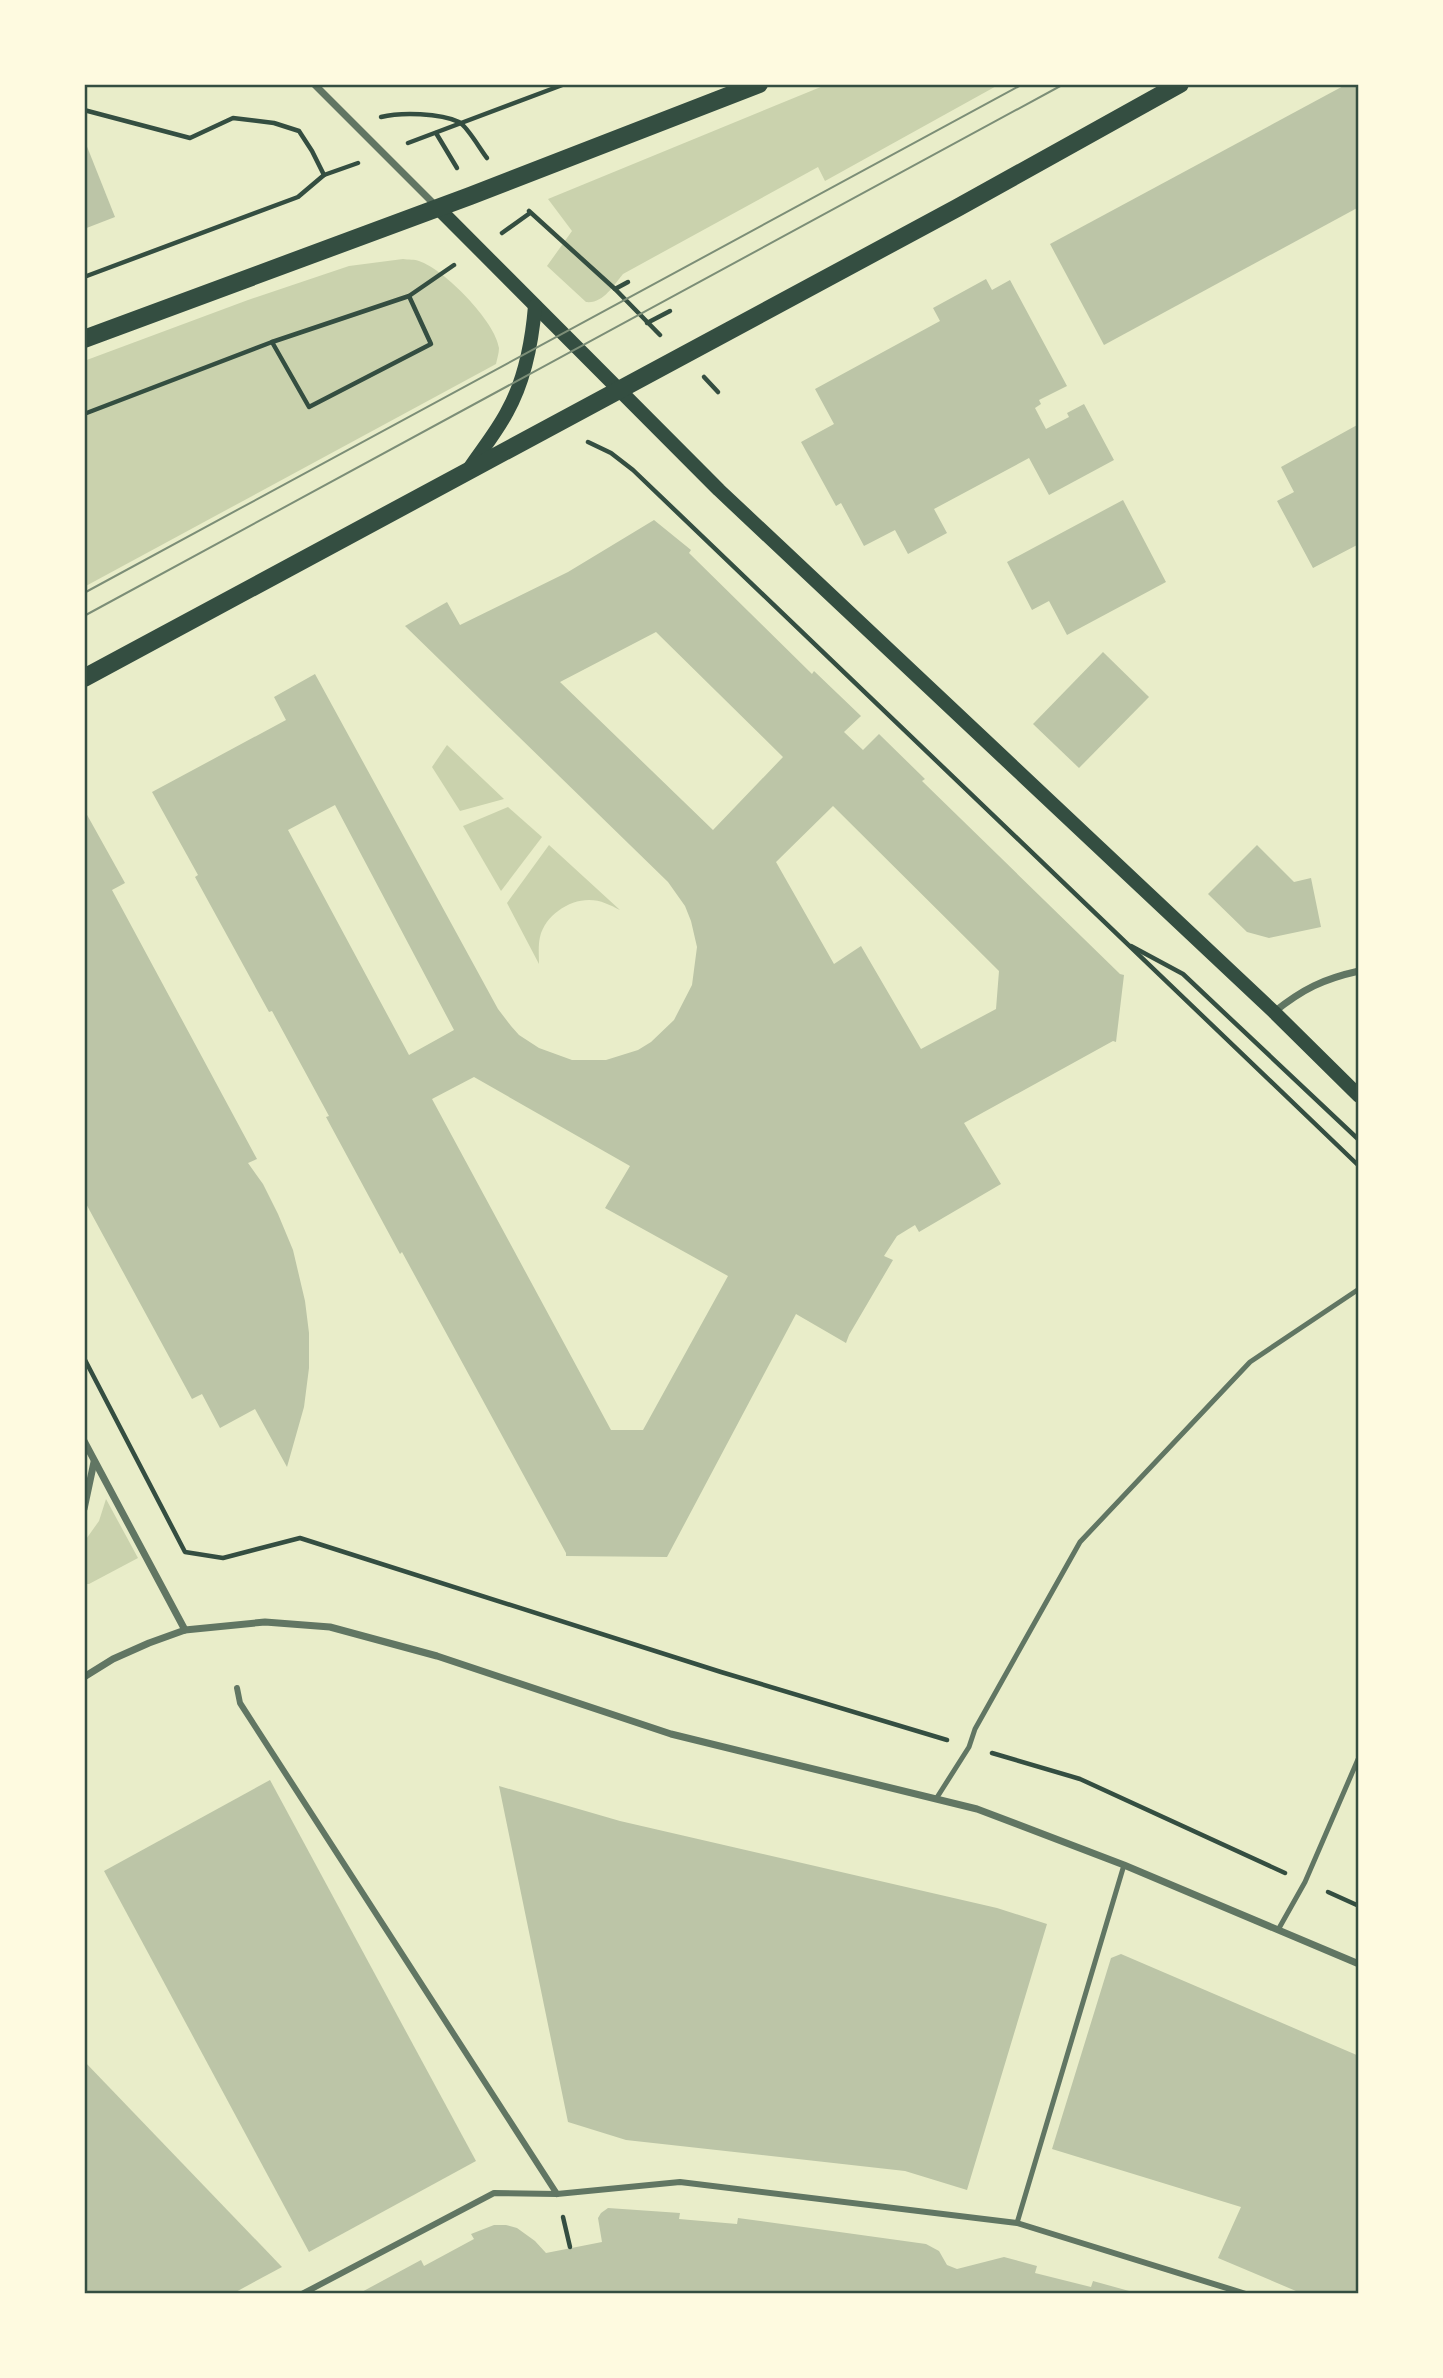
<svg xmlns="http://www.w3.org/2000/svg" width="1443" height="2378" viewBox="0 0 1443 2378" font-family="Helvetica,sans-serif">
  <style>
    .green { fill: #cad2ad }
    .building { fill: #bcc5a7; fill-rule: evenodd }
    .lines { fill: none; stroke-linecap: round; stroke-linejoin: round }
    .path { stroke: #344e41; stroke-width: 4.5 }
    .service { stroke: #617663; stroke-width: 5 }
    .pedestrian { stroke: #617663; stroke-width: 6 }
    .minor { stroke: #617663; stroke-width: 7 }
    .secondary { stroke: #344e41; stroke-width: 14 }
    .primary { stroke: #344e41; stroke-width: 18 }
    .tram { stroke: #7c8e77; stroke-width: 2 }
    .neatline { fill: none; stroke: #344e41; stroke-width: 2.5 }
  </style>
  <rect width="100%" height="100%" fill="#e9edc9"/>
  <g class="green">
    <path d="M828 84H1000L825 181 818 167 623 274C613 286 603 304 586 302L547 266 572 231 548 199Z"/>
    <path d="M403 259C408 260 415 259 419 261 444 269 496 322 499 348 499 353 497 359 496 364L84 587V361L248 300 349 266Z"/>
    <polygon points="447,745 504,799 460,811 432,767"/>
    <polygon points="508,807 542,837 501,891 463,826"/>
    <path d="M549 845 620 910C610 905 601 900 589 900 568 900 545 916 540 937 538 945 539 956 539 964L507 903Z"/>
    <polygon points="106,1499 138,1558 89,1584 84,1584 84,1542 99,1521"/>
  </g>
  <g class="building">
    <polygon points="1347,84 1359,84 1359,207 1104,345 1050,244"/>
    <polygon points="84,139 115,217 84,229"/>
    <polygon points="986,279 992,290 1010,280 1067,386 1039,400 1041,404 1035,408 1046,429 1069,417 1067,413 1084,404 1114,460 1049,495 1029,458 934,509 947,533 908,554 895,530 864,546 841,503 836,506 801,442 834,424 815,389 940,321 933,308"/>
    <polygon points="1359,424 1359,544 1313,568 1277,501 1294,492 1281,467"/>
    <polygon points="1123,500 1166,582 1067,635 1049,601 1032,610 1007,562"/>
    <path d="M654 520 691 550 689 553 812 674 814 671 861 716 844 732 863 750 879 734 925 779 922 781 1120 974 1124 975 1116 1042 1113 1041 964 1123 1001 1184 919 1232 915 1225 897 1236 884 1256 893 1260 849 1335 846 1343 796 1314 667 1557 566 1556V1553L402 1252 400 1254 326 1117 329 1116 272 1011 269 1012 195 877 198 875 152 792 286 720 274 697 315 674 498 1009 511 1026 519 1035 539 1048 572 1060H606L638 1050 651 1042 674 1020 692 985 697 947 691 921 685 906 668 882 405 626 447 602 460 625 568 572ZM656 632 783 757 713 830 560 682ZM335 805 454 1030 409 1055 288 830ZM833 806 999 971 996 1009 921 1049 861 946 834 964 776 862ZM474 1077 630 1166 605 1208 728 1276 643 1430H611L432 1099Z"/>
    <polygon points="1103,652 1149,697 1079,768 1033,724"/>
    <polygon points="86,813 125,883 112,890 257,1159 248,1163 263,1184 278,1214 293,1250 305,1301 309,1333 309,1368 304,1407 287,1467 255,1409 220,1428 202,1394 192,1399 84,1200 84,814"/>
    <polygon points="1257,845 1294,882 1311,878 1321,927 1269,938 1247,932 1208,894"/>
    <polygon points="270,1780 476,2161 309,2252 104,1871"/>
    <polygon points="499,1786 620,1821 997,1908 1047,1924 967,2190 905,2171 626,2140 568,2122"/>
    <polygon points="1121,1954 1359,2056 1359,2294 1303,2294 1218,2258 1241,2207 1052,2149 1111,1958"/>
    <polygon points="84,2061 282,2267 232,2294 84,2294"/>
    <polygon points="608,2208 680,2213 679,2219 737,2224 738,2218 926,2244 939,2251 947,2265 957,2269 1004,2257 1037,2266 1035,2273 1091,2287 1093,2281 1140,2294 358,2294 421,2260 424,2266 474,2239 471,2234 494,2225 506,2225 517,2228 535,2241 546,2253 602,2242 598,2218 601,2213"/>
  </g>
  <g class="lines">
    <g class="path">
      <polyline points="84,110 190,138 233,118 274,123 299,131 312,151 324,175"/>
      <path d="M381 117C401 112 440 113 459 122 467 126 480 149 487 158"/>
      <polyline points="436,133 457,168"/>
      <polyline points="408,143 565,84"/>
      <polyline points="529,211 615,289 660,335"/>
      <polyline points="502,233 530,213"/>
      <polyline points="84,277 298,197 324,175 358,163"/>
      <polyline points="615,289 628,282"/>
      <polyline points="647,323 670,311"/>
      <polyline points="272,342 309,407 431,344 409,296"/>
      <polyline points="704,377 718,392"/>
      <polyline points="84,414 272,342 409,296 454,265"/>
      <polyline points="588,442 611,453 633,470 1359,1166"/>
      <polyline points="1131,946 1183,974 1359,1140"/>
      <polyline points="84,1358 185,1552 223,1558 300,1538 721,1672 947,1740"/>
      <polyline points="992,1753 1080,1779 1285,1873"/>
      <polyline points="1328,1892 1359,1906"/>
      <polyline points="563,2217 570,2247"/>
    </g>
    <g class="service">
      <polyline points="936,1799 969,1747 975,1729 1080,1542 1250,1362 1359,1289"/>
      <polyline points="1278,1930 1305,1882 1359,1757"/>
      <polyline points="1017,2223 1124,1865"/>
    </g>
    <g class="pedestrian">
      <polyline points="237,1688 240,1703 557,2194"/>
      <polyline points="302,2294 494,2193 557,2194 680,2182 1017,2223 1246,2294"/>
    </g>
    <g class="minor">
      <polyline points="314,84 437,207"/>
      <path d="M1274 1012C1303 989 1323 979 1359 971"/>
      <polyline points="84,1441 185,1630"/>
      <polyline points="84,1509 94,1462"/>
      <polyline points="84,1677 113,1659 149,1643 185,1630 265,1622 330,1627 437,1656 671,1734 977,1809 1124,1865 1359,1964"/>
    </g>
    <g class="secondary">
      <polyline points="437,207 719,490 1274,1012 1359,1096"/>
      <path d="M467 472C480 452 496 433 507 412 525 380 532 342 535 306"/>
    </g>
    <g class="primary">
      <polyline points="84,339 470,196 759,84"/>
      <polyline points="84,678 957,208 1180,84"/>
    </g>
    <g class="tram">
      <polyline points="84,593 1023,84"/>
      <polyline points="84,616 1064,84"/>
    </g>
  </g>
  <rect width="1443" height="2378" fill="none" stroke="#fefae0" stroke-width="172"/>
  <rect x="86" y="86" width="1271" height="2206" class="neatline"/>
</svg>
